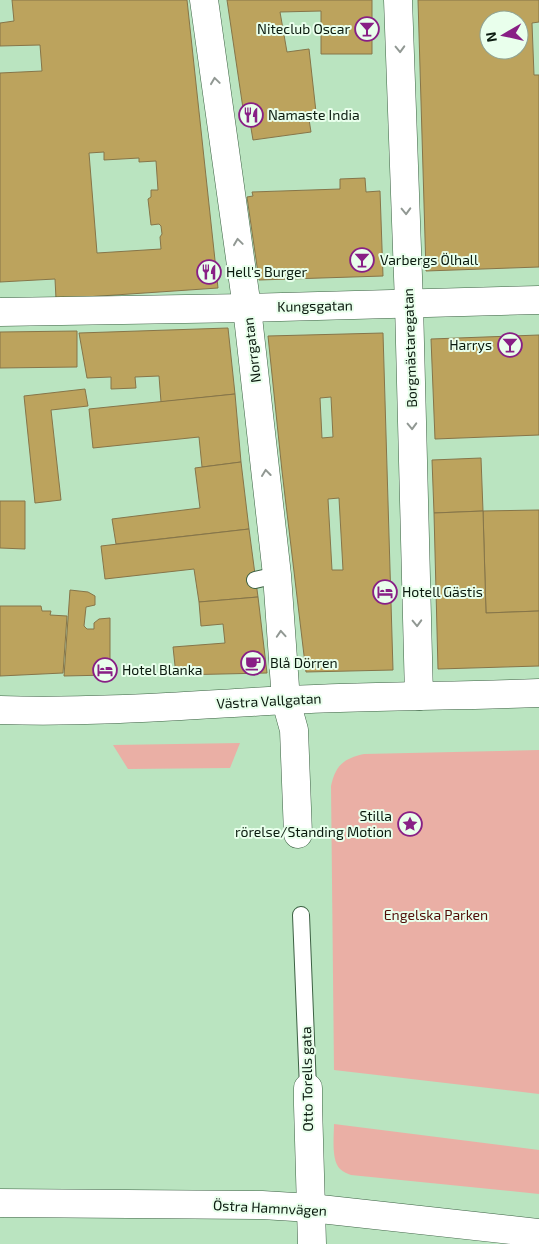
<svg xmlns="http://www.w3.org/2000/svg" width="539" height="1244" viewBox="0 0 539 1244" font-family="'Exo 2',sans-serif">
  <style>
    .green { fill: #eaafa5 }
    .building { fill: #bca35d; stroke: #867549; fill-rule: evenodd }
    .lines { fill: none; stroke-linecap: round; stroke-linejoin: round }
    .lane-casing { stroke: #3c6143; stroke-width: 18 }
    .street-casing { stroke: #3c6143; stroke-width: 29 }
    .secondary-casing { stroke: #3c6143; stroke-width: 29 }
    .lane { stroke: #fff; stroke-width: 16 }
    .street { stroke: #fff; stroke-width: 28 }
    .secondary { stroke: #fff; stroke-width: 28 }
    .oneway { stroke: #919893 }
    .labels { text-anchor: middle; stroke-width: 4; stroke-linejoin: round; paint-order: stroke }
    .poi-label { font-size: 14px; fill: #0a1a0e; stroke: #e9ffec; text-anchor: start }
    .street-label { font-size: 14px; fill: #0a1a0e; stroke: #e9ffec }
    .park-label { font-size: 14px; fill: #510e08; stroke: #e9ffec }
  </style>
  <rect width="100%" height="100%" fill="#bae4c0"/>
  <g class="green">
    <polygon points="240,743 230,768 128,769 113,745"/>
    <path d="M539 750V1094L334 1070 331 786C335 766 344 758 364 754Z"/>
    <path d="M334 1124 539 1150V1194L351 1175C348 1174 343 1172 340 1169 331 1160 334 1136 334 1124Z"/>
  </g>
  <g class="building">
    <path d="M12 0H187L218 288 56 299 55 279 0 282V73L42 71 40 45 0 46V23L14 21ZM104 152V160L139 158V162L156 161 158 190H151V197L148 199 151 225 159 224 161 226 162 234 160 237 161 249 97 253 89 153Z"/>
    <polygon points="227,0 372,0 372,54 321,54 321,11 280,12 287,52 309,49 316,112 308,113 311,132 253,140 250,122 245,122"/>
    <path d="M418 0H539V22L532 23 534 75H539V267L426 271ZM489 20H519V50H489Z"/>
    <polygon points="365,178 366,192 380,191 383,276 259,280 247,197 253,196 252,192 340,189 340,179"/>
    <polygon points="228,328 235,394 161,402 159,376 135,377 136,388 111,389 111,377 87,378 79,333"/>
    <polygon points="77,331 77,367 0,368 0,332"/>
    <path d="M383 333 393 670 306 672 282 471 268 336ZM331 397 333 437 322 438 320 398ZM339 498 343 570H332L328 499Z"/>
    <polygon points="539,335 539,435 435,439 431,339"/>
    <polygon points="85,389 88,406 51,410 61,500 35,503 24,396"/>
    <polygon points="235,394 241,462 202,467 199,437 93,448 89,409"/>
    <polygon points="481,458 483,511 434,513 432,460"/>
    <polygon points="241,462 249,529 116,544 112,519 200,508 195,468"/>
    <polygon points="0,501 25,501 25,549 0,548"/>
    <polygon points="539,510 539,611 486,613 483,511"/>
    <polygon points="483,511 486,613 539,611 539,666 438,669 434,513"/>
    <polygon points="249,529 258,597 199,602 194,569 105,579 101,546"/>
    <polygon points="70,590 88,592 95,596 95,605 86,607 84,626 87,629 94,629 94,623 99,619 110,618 110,675 64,676"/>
    <polygon points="258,597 267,673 176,675 173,647 225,643 223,624 201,626 199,602"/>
    <polygon points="0,606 41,606 42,611 51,611 50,615 67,616 63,673 0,676"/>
  </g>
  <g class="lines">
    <g class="lane-casing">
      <g id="lane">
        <polyline points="255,580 277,575"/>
        <polyline points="301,915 308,1088"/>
      </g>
    </g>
    <g class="street-casing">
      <g id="street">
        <polyline points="204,0 247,308 277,575 286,701 294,730 298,834"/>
        <polyline points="398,0 409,304 419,696"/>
        <polyline points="0,312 247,308 539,300"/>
        <polyline points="308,1088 308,1105 312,1244"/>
        <polyline points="311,1208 539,1233"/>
      </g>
    </g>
    <g class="secondary-casing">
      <g id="secondary">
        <path d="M0 710C96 713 193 705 288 700 372 696 455 696 539 693"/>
        <polyline points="0,1203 262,1205 311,1208"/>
      </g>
    </g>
    <use href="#lane" class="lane"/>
    <use href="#street" class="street"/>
    <use href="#secondary" class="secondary"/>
  </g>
  <defs><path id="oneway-chevron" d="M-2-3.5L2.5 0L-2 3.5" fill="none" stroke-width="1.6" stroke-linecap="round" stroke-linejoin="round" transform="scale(1.25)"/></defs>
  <g class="oneway">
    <use href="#oneway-chevron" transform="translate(400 49) rotate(88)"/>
    <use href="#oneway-chevron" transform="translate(215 81) rotate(-98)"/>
    <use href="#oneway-chevron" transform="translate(406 211) rotate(88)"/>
    <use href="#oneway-chevron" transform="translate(238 242) rotate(-98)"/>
    <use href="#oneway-chevron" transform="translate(412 426) rotate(88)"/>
    <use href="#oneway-chevron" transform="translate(266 473) rotate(-97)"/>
    <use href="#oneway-chevron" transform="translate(417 623) rotate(88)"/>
    <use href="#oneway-chevron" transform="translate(281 634) rotate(-94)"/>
  </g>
  <defs>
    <g id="bar-ring" transform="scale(1.25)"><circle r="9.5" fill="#e9ffec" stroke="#881f85" stroke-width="1.5"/><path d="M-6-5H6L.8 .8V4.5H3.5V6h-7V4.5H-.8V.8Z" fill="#881f85"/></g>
    <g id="restaurant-ring" transform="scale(1.25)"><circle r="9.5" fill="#e9ffec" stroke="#881f85" stroke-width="1.5"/><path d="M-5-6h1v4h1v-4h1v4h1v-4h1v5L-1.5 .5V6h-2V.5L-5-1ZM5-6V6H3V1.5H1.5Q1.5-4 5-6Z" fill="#881f85"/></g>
    <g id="hotel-ring" transform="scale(1.25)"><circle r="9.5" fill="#e9ffec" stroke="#881f85" stroke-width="1.5"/><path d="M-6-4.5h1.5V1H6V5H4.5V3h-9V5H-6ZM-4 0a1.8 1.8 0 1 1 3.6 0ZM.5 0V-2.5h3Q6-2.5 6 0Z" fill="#881f85"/></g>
    <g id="cafe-ring" transform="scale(1.25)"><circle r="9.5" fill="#e9ffec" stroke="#881f85" stroke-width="1.5"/><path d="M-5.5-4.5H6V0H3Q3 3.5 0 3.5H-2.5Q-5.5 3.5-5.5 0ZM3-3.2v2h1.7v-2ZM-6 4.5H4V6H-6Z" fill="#881f85"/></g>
    <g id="sight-ring" transform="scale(1.25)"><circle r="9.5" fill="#e9ffec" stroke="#881f85" stroke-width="1.5"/><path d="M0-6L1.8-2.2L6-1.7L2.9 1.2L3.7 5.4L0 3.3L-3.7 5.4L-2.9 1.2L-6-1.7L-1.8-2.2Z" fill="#881f85"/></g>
  </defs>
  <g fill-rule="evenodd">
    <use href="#bar-ring" x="367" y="29"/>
    <use href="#restaurant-ring" x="251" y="115"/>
    <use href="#bar-ring" x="362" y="260"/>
    <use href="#restaurant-ring" x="209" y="272"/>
    <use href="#bar-ring" x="510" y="345"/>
    <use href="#hotel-ring" x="385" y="592"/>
    <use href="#cafe-ring" x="253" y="663"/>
    <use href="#hotel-ring" x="105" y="670"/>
    <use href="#sight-ring" x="410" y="824"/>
  </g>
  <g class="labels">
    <g class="poi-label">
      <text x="350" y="34" text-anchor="end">Niteclub Oscar</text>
      <text x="268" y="120">Namaste India</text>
      <text x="380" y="265">Varbergs Ölhall</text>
      <text x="226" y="277">Hell's Burger</text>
      <text x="492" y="350" text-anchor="end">Harrys</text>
      <text x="402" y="597">Hotell Gästis</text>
      <text x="270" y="668">Blå Dörren</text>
      <text x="122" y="675">Hotel Blanka</text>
      <text x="392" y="821" text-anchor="end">Stilla<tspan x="392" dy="16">rörelse/Standing Motion</tspan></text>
    </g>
    <g class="street-label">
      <text transform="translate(315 306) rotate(-1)" y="5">Kungsgatan</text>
      <text transform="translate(410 348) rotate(-92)" y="5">Borgmästaregatan</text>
      <text transform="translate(252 350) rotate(-97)" y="5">Norrgatan</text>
      <text transform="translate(269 701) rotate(-3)" y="5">Västra Vallgatan</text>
      <text transform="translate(307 1079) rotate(-91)" y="5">Otto Torells gata</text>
      <text transform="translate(270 1208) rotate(3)" y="5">Östra Hamnvägen</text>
    </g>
    <g class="park-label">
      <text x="436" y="920">Engelska Parken</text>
    </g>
  </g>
  <g transform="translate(504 35) rotate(261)"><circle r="24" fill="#e9ffec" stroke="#90a393"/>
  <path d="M0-4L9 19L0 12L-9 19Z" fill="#881f85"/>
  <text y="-8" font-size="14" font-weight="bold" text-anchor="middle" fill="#0a1a0e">N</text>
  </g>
</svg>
